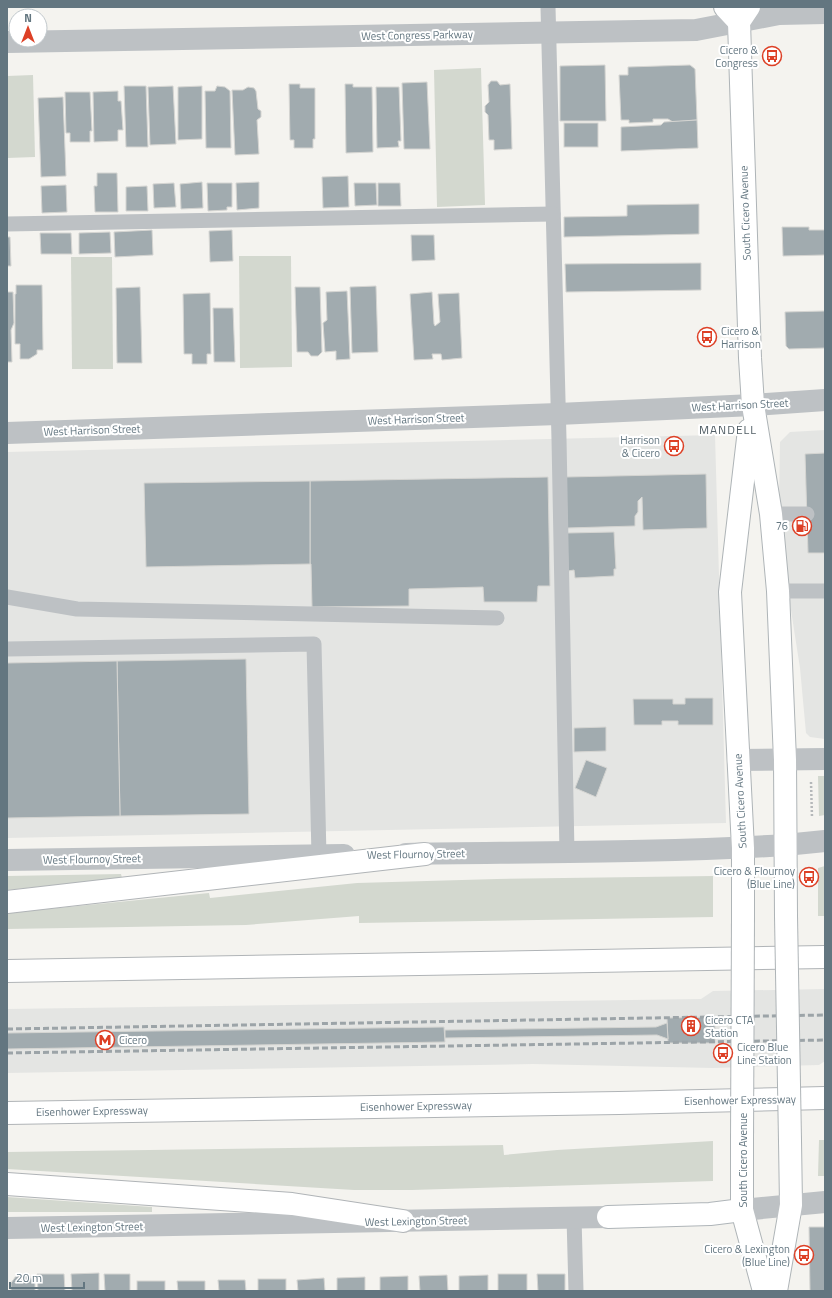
<svg xmlns="http://www.w3.org/2000/svg" width="832" height="1298" viewBox="0 0 832 1298" font-family="'Titillium Web',sans-serif">
  <style>
    .built { fill: #e4e5e3 }
    .green { fill: #d3d8cf }
    .building { fill: #a1abaf; stroke: #d5d5d2 }
    .lines { fill: none; stroke-linecap: round; stroke-linejoin: round }
    .secondary-casing { stroke: #afb5b9; stroke-width: 24 }
    .primary-casing { stroke: #aeb4b7; stroke-width: 24 }
    .motorway-casing { stroke: #b0b4b7; stroke-width: 24 }
    .path { stroke: #b5b8ba; stroke-width: 2.5; stroke-dasharray: 2 2; stroke-linecap: butt }
    .service { stroke: #bdc1c4; stroke-width: 15 }
    .minor { stroke: #bdc1c4; stroke-width: 22 }
    .tertiary { stroke: #bdc1c4; stroke-width: 22 }
    .secondary { stroke: #fff; stroke-width: 22 }
    .primary { stroke: #fff; stroke-width: 22 }
    .motorway { stroke: #fff; stroke-width: 22 }
    .rail { stroke: #9ca4a8; stroke-width: 3; stroke-dasharray: 6 3; stroke-linecap: butt }
    .primary-bridge-casing { stroke: #aeb4b7; stroke-width: 24; stroke-linecap: butt }
    .primary-bridge { stroke: #fff; stroke-width: 22 }
    .labels { text-anchor: middle; stroke-width: 4; stroke-linejoin: round; paint-order: stroke }
    .street-label { font-size: 11px; fill: #637680; stroke: #fff }
    .poi-label { font-size: 11px; fill: #637680; stroke: #fff; text-anchor: end }
    .neighbourhood-label { font-size: 12px; letter-spacing: 1px; fill: #515e65; stroke: #fff }
  </style>
  <rect width="100%" height="100%" fill="#f4f3ef"/>
  <g class="built">
    <polygon points="825,430 825,739 810,737 806,733 800,668 781,546 779,505 780,442 790,432"/>
    <polygon points="715,435 726,823 7,838 7,452"/>
    <polygon points="825,989 825,1061 819,1065 713,1068 533,1064 7,1073 7,1009 701,999 713,991"/>
  </g>
  <g class="green">
    <polygon points="481,68 485,205 437,207 434,70"/>
    <polygon points="33,75 35,157 7,158 7,76"/>
    <polygon points="239,256 291,256 292,367 240,368"/>
    <polygon points="71,257 112,257 113,369 72,369"/>
    <polygon points="818,776 825,776 825,815 819,816"/>
    <polygon points="825,866 825,916 818,916 818,868"/>
    <polygon points="121,874 122,878 7,890 7,876"/>
    <polygon points="713,876 713,917 359,923 359,916 246,925 7,929 7,913 209,893 210,898 357,883 497,879"/>
    <polygon points="819,1140 825,1140 825,1176 818,1176"/>
    <polygon points="713,1141 713,1181 412,1190 354,1190 7,1169 7,1152 503,1145 504,1155 557,1150"/>
    <polygon points="7,1197 152,1207 152,1212 7,1212"/>
  </g>
  <g class="building">
    <polygon points="605,65 606,121 560,121 560,66"/>
    <polygon points="690,65 695,69 697,120 673,122 668,119 653,119 653,122 629,123 629,120 621,120 619,75 628,75 628,67"/>
    <polygon points="491,81 497,81 500,85 510,84 512,149 494,150 494,140 489,140 488,115 485,112 485,106 489,102 488,85"/>
    <polygon points="427,82 430,149 404,149 402,83"/>
    <polygon points="289,84 300,84 300,88 315,88 315,139 313,139 313,148 294,148 294,140 290,140"/>
    <polygon points="345,84 353,84 353,87 372,87 373,152 346,153"/>
    <polygon points="124,86 146,86 148,147 126,147"/>
    <polygon points="173,86 176,144 150,145 148,87"/>
    <polygon points="202,86 202,139 178,140 178,87"/>
    <polygon points="217,86 225,87 230,91 231,148 206,148 205,91 215,91"/>
    <polygon points="248,87 254,88 256,91 258,109 261,111 261,117 257,120 259,154 235,155 232,90 243,90"/>
    <polygon points="376,87 399,87 401,141 398,141 399,147 377,148"/>
    <polygon points="118,91 118,101 121,101 123,130 118,130 118,141 94,142 93,92"/>
    <polygon points="65,92 90,92 92,131 90,131 90,142 70,142 70,133 66,133"/>
    <polygon points="63,97 66,176 41,177 38,98"/>
    <polygon points="697,120 698,148 621,151 621,127 661,125 664,122"/>
    <rect x="564" y="123" width="34" height="24"/>
    <polygon points="97,173 117,173 118,212 95,212 94,186 97,186"/>
    <polygon points="348,176 349,207 323,208 322,177"/>
    <polygon points="202,182 203,208 181,209 180,184"/>
    <polygon points="259,182 259,208 237,210 236,183"/>
    <polygon points="174,183 176,207 154,208 153,184"/>
    <polygon points="207,183 232,183 232,207 227,207 227,210 208,211"/>
    <polygon points="354,183 376,183 377,205 355,206"/>
    <polygon points="378,183 400,183 401,206 378,206"/>
    <polygon points="66,185 67,212 42,213 41,186"/>
    <polygon points="147,186 148,211 126,211 126,187"/>
    <polygon points="699,204 699,234 564,237 564,217 627,216 627,205"/>
    <polygon points="782,227 809,227 809,230 825,230 825,255 783,256"/>
    <polygon points="152,230 153,255 115,257 114,232"/>
    <polygon points="232,230 233,261 210,262 209,231"/>
    <polygon points="110,232 111,253 79,254 79,233"/>
    <polygon points="40,233 71,233 72,254 41,254"/>
    <polygon points="411,235 434,235 435,260 412,261"/>
    <polygon points="7,237 10,237 11,266 7,266"/>
    <polygon points="701,263 701,290 566,292 565,264"/>
    <polygon points="16,285 42,285 43,350 37,350 37,354 29,359 20,359 20,344 15,344 15,294 16,294"/>
    <polygon points="376,286 378,352 352,353 350,287"/>
    <polygon points="140,287 142,363 117,363 116,288"/>
    <polygon points="295,287 320,287 322,352 318,356 311,356 308,352 297,352"/>
    <polygon points="347,291 350,359 336,360 336,351 325,352 323,323 327,320 326,292"/>
    <polygon points="7,292 13,292 14,323 11,330 12,362 7,362"/>
    <polygon points="432,292 434,324 435,326 440,322 438,294 459,293 462,358 442,360 441,354 432,354 433,359 414,360 410,294"/>
    <polygon points="210,293 211,354 207,354 207,364 192,364 192,354 184,354 183,294"/>
    <polygon points="213,308 233,308 235,362 214,362"/>
    <polygon points="825,311 825,348 789,349 786,346 785,312"/>
    <polygon points="825,453 825,553 808,553 805,454"/>
    <polygon points="706,474 707,528 643,530 642,497 638,501 638,512 635,516 635,526 567,528 566,477"/>
    <polygon points="548,477 550,586 538,586 537,602 484,602 483,587 409,589 409,606 312,607 311,564 310,564 310,481"/>
    <polygon points="310,481 310,564 146,567 144,483"/>
    <polygon points="614,532 616,569 614,569 614,576 575,578 574,570 568,571 567,533"/>
    <polygon points="246,659 249,814 120,816 117,661"/>
    <polygon points="117,661 120,816 7,818 7,663"/>
    <polygon points="685,698 713,698 713,725 678,725 678,721 662,721 662,725 634,725 633,699 673,699 673,704 685,704"/>
    <polygon points="606,727 606,751 574,752 574,728"/>
    <polygon points="586,760 607,768 596,797 575,788"/>
    <polygon points="715,1017 715,1043 668,1043 667,1018"/>
    <polygon points="667,1023 668,1039 657,1035 445,1038 445,1030 656,1027"/>
    <polygon points="444,1027 445,1042 7,1049 7,1033"/>
    <polygon points="809,1227 825,1227 825,1291 810,1291"/>
    <polygon points="99,1273 99,1291 72,1291 71,1274"/>
    <polygon points="28,1274 35,1283 35,1291 11,1291 11,1283 16,1276"/>
    <polygon points="37,1274 64,1274 65,1291 38,1291"/>
    <polygon points="104,1274 130,1274 130,1291 105,1291"/>
    <rect x="498" y="1274" width="29" height="17"/>
    <polygon points="537,1274 565,1274 565,1291 538,1291"/>
    <polygon points="447,1275 448,1291 420,1291 419,1276"/>
    <polygon points="488,1275 488,1291 459,1291 459,1276"/>
    <polygon points="408,1276 408,1291 380,1291 380,1277"/>
    <polygon points="365,1277 365,1291 337,1291 337,1278"/>
    <polygon points="324,1278 325,1291 298,1291 297,1280"/>
    <rect x="258" y="1279" width="28" height="12"/>
    <polygon points="218,1280 245,1280 246,1291 219,1291"/>
    <rect x="137" y="1281" width="28" height="10"/>
    <polygon points="177,1281 205,1281 205,1291 178,1291"/>
  </g>
  <g class="lines">
    <g class="secondary-casing">
      <polyline id="secondary" points="608,1217 710,1214 742,1210"/>
    </g>
    <g class="primary-casing">
      <g id="primary">
        <polyline points="725,7 739,22"/>
        <polyline points="749,7 739,22 750,358 753,405 771,514 778,591 785,760 786,916"/>
        <polyline points="743,916 743,848 730,592 749,430"/>
        <polyline points="742,1142 742,1210 764,1291"/>
        <polyline points="776,1291 791,1205 790,1141"/>
      </g>
    </g>
    <g class="motorway-casing">
      <g id="motorway">
        <polyline points="7,902 425,854"/>
        <polyline points="7,971 825,957"/>
        <polyline points="7,1113 619,1103 825,1098"/>
        <polyline points="7,1184 292,1204 403,1221"/>
      </g>
    </g>
    <polyline class="path" points="811,782 812,817"/>
    <g class="service">
      <polyline points="548,7 559,439 567,853"/>
      <polyline points="7,224 553,214"/>
      <polyline points="771,514 807,514"/>
      <polyline points="778,591 825,591"/>
      <polyline points="7,597 77,609 497,618"/>
      <polyline points="7,649 314,644 319,856"/>
      <polyline points="574,1217 576,1291"/>
    </g>
    <g class="minor">
      <polyline points="7,42 696,30 779,14 825,13"/>
      <polyline points="738,760 825,759"/>
      <polyline points="785,845 825,841"/>
    </g>
    <g class="tertiary">
      <polyline points="7,433 558,414 753,405 825,400"/>
      <path d="M406 854C532 852 659 853 785 845"/>
      <polyline points="7,860 344,855"/>
      <polyline points="742,1210 825,1202"/>
      <polyline points="7,1228 608,1217"/>
    </g>
    <use href="#secondary" class="secondary"/>
    <use href="#primary" class="primary"/>
    <use href="#motorway" class="motorway"/>
    <g class="rail">
      <polyline points="7,1029 825,1015"/>
      <polyline points="7,1053 825,1040"/>
    </g>
    <g class="primary-bridge-casing">
      <g id="primary-bridge">
        <polyline points="786,916 790,1141"/>
        <polyline points="742,1142 743,916"/>
      </g>
    </g>
    <use href="#primary-bridge" class="primary-bridge"/>
  </g>
  <defs>
    <g id="bus-ring" transform="scale(1)"><circle r="9.5" fill="#fff" stroke="#dd4026" stroke-width="1.5"/><path d="M-5-6H5V4H4V6H2V4H-2V6H-4V4H-5ZM-3.5-4V0h7V-4ZM-3.5 1.2v1.5H-2V1.2ZM2 1.2v1.5H3.5V1.2Z" fill="#dd4026"/></g>
    <g id="fuel-ring" transform="scale(1)"><circle r="9.5" fill="#fff" stroke="#dd4026" stroke-width="1.5"/><path d="M-5.5-6h7V0h2V4h1.3V-2.5L3-4.5l.8-.8L6-3V5H2.5V1h-1V6h-7ZM-4.2-4.7v3.2H.2V-4.7Z" fill="#dd4026"/></g>
    <g id="building-ring" transform="scale(1)"><circle r="9.5" fill="#fff" stroke="#dd4026" stroke-width="1.5"/><path d="M-4-6H4V6H1V3H-1V6H-4ZM-2.5-4.3h1.7v1.8h-1.7ZM.8-4.3h1.7v1.8H.8ZM-2.5-1h1.7V.8h-1.7ZM.8-1h1.7V.8H.8Z" fill="#dd4026"/></g>
    <g id="metro-ring" transform="scale(1)"><circle r="9.5" fill="#fff" stroke="#dd4026" stroke-width="1.5"/><path d="M-5.5 5V-5H-3L0 0L3-5H5.5V5H3V-.5L0 4L-3-.5V5Z" fill="#dd4026"/></g>
  </defs>
  <g fill-rule="evenodd">
    <use href="#bus-ring" x="772" y="56"/>
    <use href="#bus-ring" x="707" y="337"/>
    <use href="#bus-ring" x="674" y="446"/>
    <use href="#fuel-ring" x="802" y="526"/>
    <use href="#bus-ring" x="809" y="877"/>
    <use href="#building-ring" x="691" y="1026"/>
    <use href="#metro-ring" x="105" y="1040"/>
    <use href="#bus-ring" x="723" y="1053"/>
    <use href="#bus-ring" x="804" y="1255"/>
  </g>
  <g class="labels">
    <g class="street-label">
      <text transform="translate(417 35) rotate(-1)" y="4">West Congress Parkway</text>
      <text transform="translate(745 213) rotate(-92)" y="4">South Cicero Avenue</text>
      <text transform="translate(740 405) rotate(-3)" y="4">West Harrison Street</text>
      <text transform="translate(416 419) rotate(-2)" y="4">West Harrison Street</text>
      <text transform="translate(92 430) rotate(-2)" y="4">West Harrison Street</text>
      <text transform="translate(740 801) rotate(-93)" y="4">South Cicero Avenue</text>
      <text transform="translate(416 854) rotate(-1)" y="4">West Flournoy Street</text>
      <text transform="translate(92 859) rotate(-1)" y="4">West Flournoy Street</text>
      <text transform="translate(740 1100) rotate(-1)" y="4">Eisenhower Expressway</text>
      <text transform="translate(416 1106) rotate(-1)" y="4">Eisenhower Expressway</text>
      <text transform="translate(92 1111) rotate(-1)" y="4">Eisenhower Expressway</text>
      <text transform="translate(743 1160) rotate(-90)" y="4">South Cicero Avenue</text>
      <text transform="translate(416 1221) rotate(-1)" y="4">West Lexington Street</text>
      <text transform="translate(92 1227) rotate(-1)" y="4">West Lexington Street</text>
    </g>
    <g class="poi-label">
      <text x="758" y="54">Cicero &amp;<tspan x="758" dy="13">Congress</tspan></text>
      <text x="721" y="335" text-anchor="start">Cicero &amp;<tspan x="721" dy="13">Harrison</tspan></text>
      <text x="660" y="444">Harrison<tspan x="660" dy="13">&amp; Cicero</tspan></text>
      <text x="788" y="530">76</text>
      <text x="795" y="875">Cicero &amp; Flournoy<tspan x="795" dy="13">(Blue Line)</tspan></text>
      <text x="705" y="1024" text-anchor="start">Cicero CTA<tspan x="705" dy="13">Station</tspan></text>
      <text x="119" y="1044" text-anchor="start">Cicero</text>
      <text x="737" y="1051" text-anchor="start">Cicero Blue<tspan x="737" dy="13">Line Station</tspan></text>
      <text x="790" y="1253">Cicero &amp; Lexington<tspan x="790" dy="13">(Blue Line)</tspan></text>
    </g>
    <g class="neighbourhood-label">
      <text x="728" y="434">MANDELL</text>
    </g>
  </g>
  <rect width="832" height="1298" fill="none" stroke="#637680" stroke-width="16"/>
  <g transform="translate(28 28)"><circle r="19" fill="#ffffff" stroke="#c1c8cc"/>
  <path d="M0-3L7 15L0 10L-7 15Z" fill="#dd4026"/>
  <text y="-6" font-size="11" font-weight="bold" text-anchor="middle" fill="#637680">N</text>
  </g>
  <path d="M10 1282v6h74v-6" fill="none" stroke="#637680" stroke-width="2"/>
  <text x="16" y="1282" font-size="12" fill="#637680" stroke="#ffffff" stroke-width="3" paint-order="stroke">20 m</text>
</svg>
